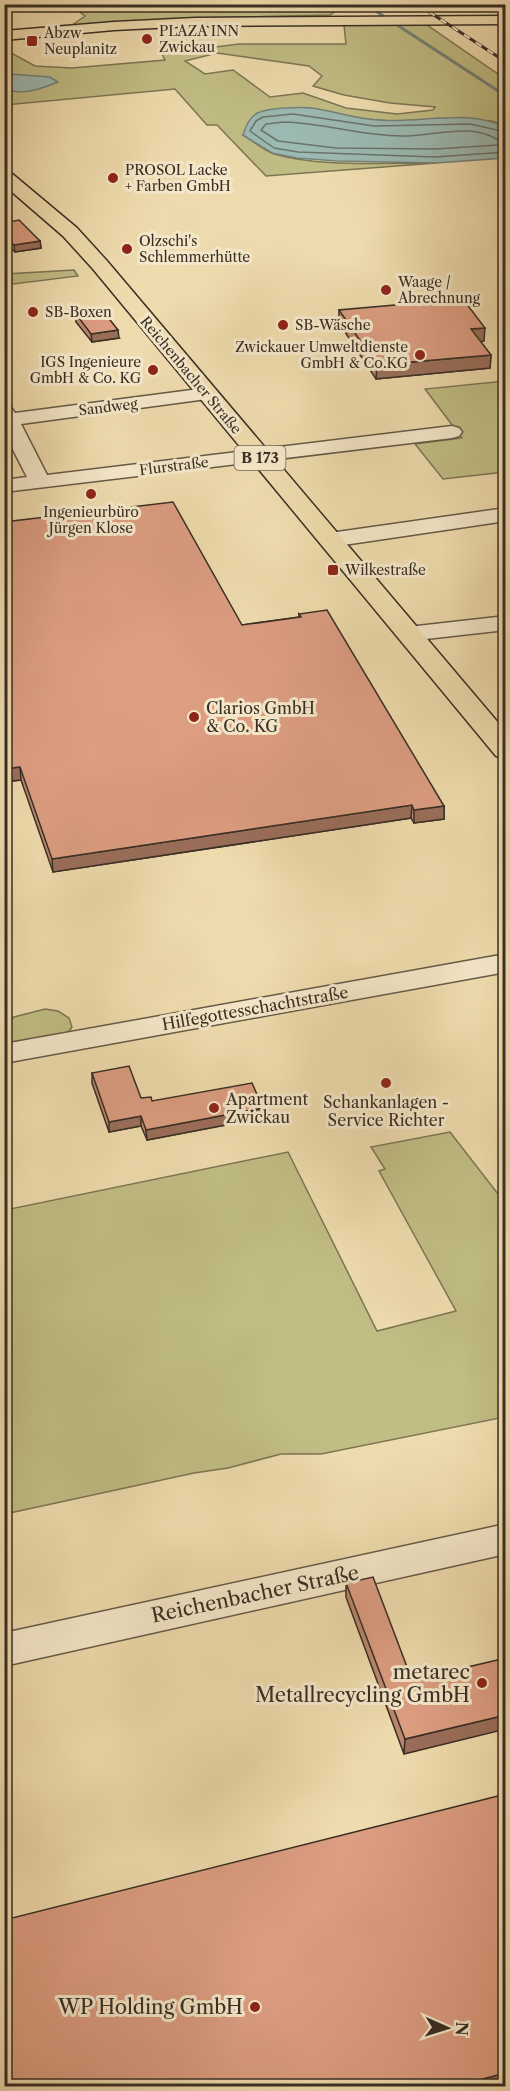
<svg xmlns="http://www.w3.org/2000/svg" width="510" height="2091" viewBox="0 0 510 2091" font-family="'Libre Caslon Text',serif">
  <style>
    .green { fill: #c1be85; stroke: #7c7655; stroke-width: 1.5; fill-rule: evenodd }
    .water { fill: #9cbab3; stroke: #74827a; stroke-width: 1.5 }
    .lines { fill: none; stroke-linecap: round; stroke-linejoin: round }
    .shore { stroke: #6a746c; stroke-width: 1.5 }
    .stream { stroke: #74827a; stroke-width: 3 }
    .minor-casing { stroke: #665a47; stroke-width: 3 }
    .major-casing { stroke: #382e25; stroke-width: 3 }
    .minor { fill: #f5e8ca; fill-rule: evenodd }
    .major { fill: #efdcae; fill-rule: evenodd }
    .rail-casing { stroke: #382e25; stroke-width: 3 }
    .rail { stroke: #f5e8ca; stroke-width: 2; stroke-dasharray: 7; stroke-linecap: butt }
    .wall { fill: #bd876f; stroke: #382e25; stroke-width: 1.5 }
    .shaded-wall { fill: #9a6e5a; stroke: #382e25; stroke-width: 1.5 }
    .building { fill: #dc9d81; stroke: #382e25; stroke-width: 1.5 }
    .poi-dot { fill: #8f2418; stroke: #f5e8ca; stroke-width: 2 }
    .labels { text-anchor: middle; stroke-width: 6; stroke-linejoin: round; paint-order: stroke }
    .far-poi-label { font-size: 14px; fill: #382e25; stroke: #f5e8ca; text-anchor: start }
    .far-street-label { font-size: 14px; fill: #382e25; stroke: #f5e8ca }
    .shield { fill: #f5e8ca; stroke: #716656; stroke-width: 1.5 }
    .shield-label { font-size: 15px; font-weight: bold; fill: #382e25 }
    .poi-label { font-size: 16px; fill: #382e25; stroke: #f5e8ca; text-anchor: start }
    .street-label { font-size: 16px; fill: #382e25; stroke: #f5e8ca }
    .near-street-label { font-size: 20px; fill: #382e25; stroke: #f5e8ca }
    .near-poi-label { font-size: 20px; fill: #382e25; stroke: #f5e8ca; text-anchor: end }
  </style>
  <rect width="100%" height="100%" fill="#efdcae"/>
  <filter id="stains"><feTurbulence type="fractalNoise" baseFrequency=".00333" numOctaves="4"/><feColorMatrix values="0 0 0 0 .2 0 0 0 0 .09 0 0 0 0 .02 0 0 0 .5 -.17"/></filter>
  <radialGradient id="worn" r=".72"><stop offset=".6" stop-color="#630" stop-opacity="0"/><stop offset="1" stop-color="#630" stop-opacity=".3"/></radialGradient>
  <g class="green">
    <polygon points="70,5 345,5 330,15 197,18 72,25 85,16"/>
    <path d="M344 25H427L505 79V127L493 121 436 119 406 122 377 120 352 118 310 108 243 135C253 141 264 151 274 154 323 168 385 162 436 163L266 176 217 125H207L175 89 5 105 4 49 35 66 72 68 165 60 159 48H207L239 44H346ZM217 53 309 66 322 76 313 86 344 95 390 103 435 107 433 110 397 114 346 108 303 93 270 97 233 70 205 74 185 61Z"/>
    <polygon points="74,270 78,276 5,285 5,274"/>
    <polygon points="505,381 505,472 443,479 415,444 462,438 425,389"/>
    <polygon points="45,1009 58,1011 69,1018 72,1027 66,1035 13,1043 5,1039 4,1027 14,1017"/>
    <polygon points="450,1132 505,1203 505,1417 321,1454 281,1454 228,1468 194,1473 5,1514 5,1210 288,1152 377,1331 456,1311 379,1171 385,1169 371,1147"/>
  </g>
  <g class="water">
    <path d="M10 74 50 77 58 82C41 89 22 96 5 89V75Z"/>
    <path d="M283 108C292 108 302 107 311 108 334 111 355 119 378 120 420 124 467 108 505 127V158L436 163 336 161 297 158 272 153 243 135C250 111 260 110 283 108Z"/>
  </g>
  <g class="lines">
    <g class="shore">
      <path d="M284 122C325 123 366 137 407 136 438 135 474 122 501 142L498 145 435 149 336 148 278 141 261 130 266 124Z"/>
      <polyline points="506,132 470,124 374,126 293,114 263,117 256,121 250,131 274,148 298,152 435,157 506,152"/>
    </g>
    <polyline class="stream" points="365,4 506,96"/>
    <g class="minor-casing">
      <g id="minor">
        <polygon points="207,388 214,390 217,394 214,398 21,424 47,475 452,426 459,428 462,432 459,436 452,438 4,492 4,480 27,477 4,432 4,405 11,407 15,413"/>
        <polygon points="506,508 506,521 330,547 322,545 319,540 322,535 330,533"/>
        <polygon points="506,616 506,630 408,641 400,639 396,634 400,629 408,627"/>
        <polygon points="506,954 506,972 4,1063 4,1044"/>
        <polygon points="506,1524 506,1554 4,1666 4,1633"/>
      </g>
    </g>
    <g class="major-casing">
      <g id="major">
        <polygon points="506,16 506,24 195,26 114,30 4,40 4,31 114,22 195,18"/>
        <polygon points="4,171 10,172 77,228 107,261 506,732 506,758 496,756 93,269 63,236 4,185"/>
      </g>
    </g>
    <use href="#minor" class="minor"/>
    <use href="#major" class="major"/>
    <g class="rail-casing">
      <polyline id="rail" points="417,4 506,62"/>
    </g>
    <use href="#rail" class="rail"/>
  </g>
  <g class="wall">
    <polygon points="4,223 40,241 41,248 15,252 4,242"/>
    <polygon points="339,310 484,341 480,341 491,355 490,368 376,379 339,323"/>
    <polygon points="76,314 119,338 92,342 76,322"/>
    <polygon points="4,522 242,625 299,617 299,614 444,806 444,819 414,823 411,818 53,872 21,780 4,782"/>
    <polygon points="92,1073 141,1098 152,1101 263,1108 263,1118 147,1140 141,1126 109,1132 92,1083"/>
    <polygon points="346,1583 412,1680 404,1754 346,1597"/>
  </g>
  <g class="shaded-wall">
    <polygon points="40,241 41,248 15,252 14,245"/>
    <polygon points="485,328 484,341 470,342 471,329"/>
    <polygon points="118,330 119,338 92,342 91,334"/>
    <polygon points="491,355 490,368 376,379 377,365"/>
    <polygon points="20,767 21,780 4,782 4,769"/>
    <polygon points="412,805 411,818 53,872 52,859"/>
    <polygon points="444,806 444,819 414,823 414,810"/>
    <polygon points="263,1108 263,1118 147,1140 146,1130"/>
    <polygon points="141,1116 141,1126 109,1132 109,1122"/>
    <polygon points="506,1715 506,1729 404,1754 405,1739"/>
    <polygon points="506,2073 506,2086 455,2086"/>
  </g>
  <g class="building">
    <polygon points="19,220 40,241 14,245 4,235 4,223"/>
    <polygon points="463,299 485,328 471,329 491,355 377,365 339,310"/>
    <polygon points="103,311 118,330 91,334 76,314"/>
    <polygon points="173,502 242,625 301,617 299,614 327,610 444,806 414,810 412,805 52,859 20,767 4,769 4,522"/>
    <polygon points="129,1066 141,1098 151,1097 152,1101 252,1083 263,1108 146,1130 141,1116 109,1122 92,1073"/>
    <polygon points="373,1577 412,1680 506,1658 506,1715 405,1739 346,1583"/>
    <polygon points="506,1794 506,2073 455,2086 6,2086 4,2077 4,1920"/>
  </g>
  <g class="poi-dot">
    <circle cx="147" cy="39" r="6"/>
    <rect x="26" y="35" width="12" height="12" rx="3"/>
    <circle cx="113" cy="178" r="6"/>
    <circle cx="127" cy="249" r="6"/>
    <circle cx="386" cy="290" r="6"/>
    <circle cx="33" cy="312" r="6"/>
    <circle cx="283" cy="325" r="6"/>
    <circle cx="420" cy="355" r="6"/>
    <circle cx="153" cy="370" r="6"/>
    <circle cx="91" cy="494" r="6"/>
    <rect x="327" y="564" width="12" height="12" rx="3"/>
    <circle cx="194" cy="717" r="6"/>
    <circle cx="386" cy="1083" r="6"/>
    <circle cx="214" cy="1108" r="6"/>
    <circle cx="482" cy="1683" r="6"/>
    <circle cx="255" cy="2007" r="6"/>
  </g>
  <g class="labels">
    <g class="far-poi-label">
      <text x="159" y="36">PLAZA INN<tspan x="159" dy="16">Zwickau</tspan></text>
      <text x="44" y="38">Abzw<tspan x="44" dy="16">Neuplanitz</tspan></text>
      <text x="125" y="175">PROSOL Lacke<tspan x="125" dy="16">+ Farben GmbH</tspan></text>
      <text x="139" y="246">Olzschi's<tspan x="139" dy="16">Schlemmerhütte</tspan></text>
      <text x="398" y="287">Waage /<tspan x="398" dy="16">Abrechnung</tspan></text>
      <text x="45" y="317">SB-Boxen</text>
      <text x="295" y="330">SB-Wäsche</text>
      <text x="408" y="352" text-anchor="end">Zwickauer Umweltdienste<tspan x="408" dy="16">GmbH &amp; Co.KG</tspan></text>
      <text x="141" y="367" text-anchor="end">IGS Ingenieure<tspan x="141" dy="16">GmbH &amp; Co. KG</tspan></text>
      <text x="91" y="517" text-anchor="middle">Ingenieurbüro<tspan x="91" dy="16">Jürgen Klose</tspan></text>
      <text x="345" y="575">Wilkestraße</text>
    </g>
    <g class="far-street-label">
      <text transform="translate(191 375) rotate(50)" y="5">Reichenbacher Straße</text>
      <text transform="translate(108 407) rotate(-7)" y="5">Sandweg</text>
      <text transform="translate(174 466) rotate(-7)" y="5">Flurstraße</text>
    </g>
    <rect class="shield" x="234.5" y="446" width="51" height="24" rx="4.5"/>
    <g class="shield-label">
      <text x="260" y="463">B 173</text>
    </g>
    <g class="poi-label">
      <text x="206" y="714">Clarios GmbH<tspan x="206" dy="18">&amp; Co. KG</tspan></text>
      <text x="226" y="1105">Apartment<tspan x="226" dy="18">Zwickau</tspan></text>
      <text x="386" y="1108" text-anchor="middle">Schankanlagen -<tspan x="386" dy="18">Service Richter</tspan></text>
    </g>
    <g class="street-label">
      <text transform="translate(255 1008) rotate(-10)" y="6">Hilfegottesschachtstraße</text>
    </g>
    <g class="near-street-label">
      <text transform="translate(255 1594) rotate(-12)" y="7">Reichenbacher Straße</text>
    </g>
    <g class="near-poi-label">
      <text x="470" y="1679">metarec<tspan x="470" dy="23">Metallrecycling GmbH</tspan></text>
      <text x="243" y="2014">WP Holding GmbH</text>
    </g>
  </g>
  <rect width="510" height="2091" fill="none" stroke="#efdcae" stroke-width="24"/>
  <rect x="6" y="6" width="498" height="2079" fill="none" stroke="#382e25" stroke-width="3"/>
  <rect x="12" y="12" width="486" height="2067" fill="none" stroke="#382e25" stroke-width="1.5"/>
  <g transform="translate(447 2028) rotate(93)" stroke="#f5e8ca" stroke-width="4.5" paint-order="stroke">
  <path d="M0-4.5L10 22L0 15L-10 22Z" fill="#382e25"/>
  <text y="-9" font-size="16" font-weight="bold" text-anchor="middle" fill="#382e25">N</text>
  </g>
  <rect width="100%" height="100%" filter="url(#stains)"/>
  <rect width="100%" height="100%" fill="url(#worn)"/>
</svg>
